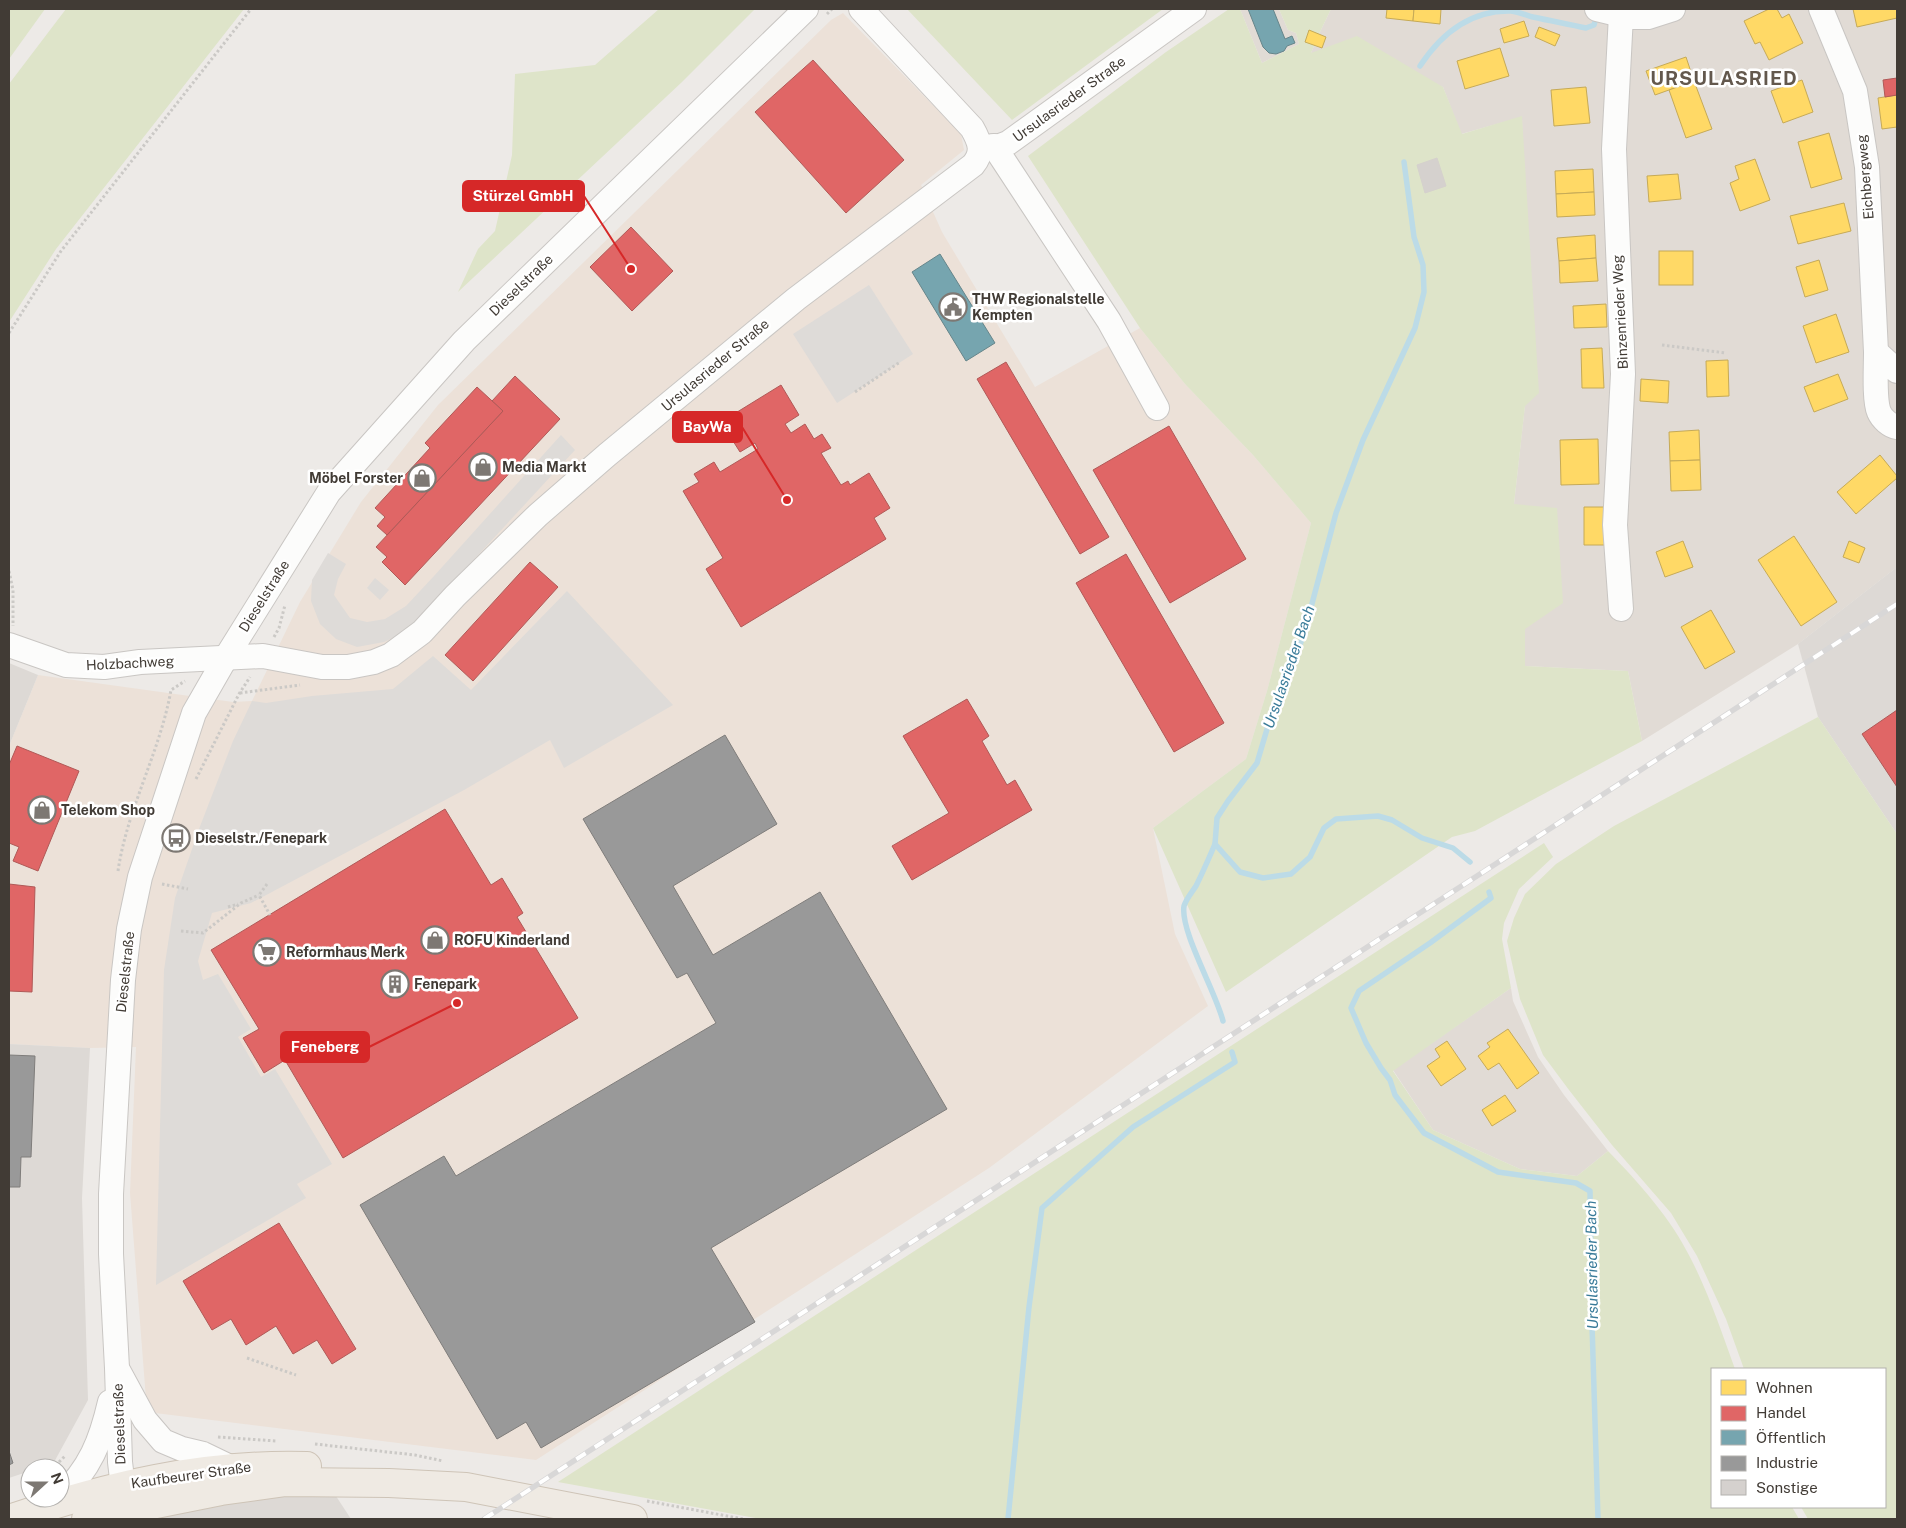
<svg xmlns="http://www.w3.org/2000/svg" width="1906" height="1528" viewBox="0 0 1906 1528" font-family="'Public Sans',sans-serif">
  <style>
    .residential { fill: #e1dbd5 }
    .commercial { fill: #ece1d8 }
    .industrial { fill: #ddd9d5 }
    .green { fill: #dee4c9 }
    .parking { fill: #dedbd8 }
    .homes { fill: #ffd966; stroke: #c6aa57 }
    .shops { fill: #e06666; stroke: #b05957 }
    .public { fill: #76a5af; stroke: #66858a }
    .industry { fill: #999; stroke: #7f7d7b }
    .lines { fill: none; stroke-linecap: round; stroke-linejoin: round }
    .stream { stroke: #bcdbe7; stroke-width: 5.5 }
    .building { fill: #d5d1ce; stroke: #d5d1cd }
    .minor-casing { stroke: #c9c6c3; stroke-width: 26 }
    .major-casing { stroke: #cec4b7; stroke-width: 30 }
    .path { stroke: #cbc9c6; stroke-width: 3; stroke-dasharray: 2.5 2.5; stroke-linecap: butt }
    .minor { stroke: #fcfcfb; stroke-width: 24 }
    .major { stroke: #efeae3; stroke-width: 28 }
    .rail-casing { stroke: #d8d7d7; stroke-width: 5.5 }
    .rail { stroke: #fff; stroke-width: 4; stroke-dasharray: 11; stroke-linecap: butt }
    .labels { text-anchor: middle; stroke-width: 5; stroke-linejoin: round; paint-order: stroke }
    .street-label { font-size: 14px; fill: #413b35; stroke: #fff }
    .poi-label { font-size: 14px; font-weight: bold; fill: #413b35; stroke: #fff; text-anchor: start }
    .water-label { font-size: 15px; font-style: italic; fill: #397b99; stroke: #fff }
    .district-label { font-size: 19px; font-weight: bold; letter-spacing: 1px; fill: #63584d; stroke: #fff }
    .leader { fill: none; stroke: #d62828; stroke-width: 2 }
    .callout-dot { fill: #d62828; stroke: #fff; stroke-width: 2 }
    .callout { fill: #d62828; stroke: #d62828; stroke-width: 2 }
    .callout-label { font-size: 15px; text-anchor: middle; font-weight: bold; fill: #fff }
  </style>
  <rect width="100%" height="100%" fill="#edeae7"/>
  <g class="residential">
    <polygon points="1240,9 1279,9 1288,30 1296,33 1299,44 1262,63"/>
    <polygon points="1331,9 1897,9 1897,567 1798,644 1642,741 1628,671 1525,666 1525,629 1514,504 1525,405 1522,117 1461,134 1443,87 1311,53 1314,46 1322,48 1319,34"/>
    <polygon points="1511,988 1513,1001 1538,1057 1564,1095 1608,1151 1577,1176 1520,1169 1433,1130 1393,1070"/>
  </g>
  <polygon class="commercial" points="843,13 961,134 964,150 921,185 942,232 1035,387 1140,328 1185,384 1253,455 1311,523 1267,691 1246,759 1153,828 1175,934 1208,1006 989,1168 536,1460 147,1412 130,1193 136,1047 90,1048 9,1044 9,746 38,675 233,702 252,701 300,602 361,502 438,405 831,20"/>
  <g class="industrial">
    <polygon points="1897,567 1897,834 1818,717 1798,644"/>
    <polygon points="9,663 38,675 9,746"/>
    <polygon points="9,1044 90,1048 82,1198 88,1400 53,1464 39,1468 30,1468 30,1471 9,1478"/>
    <polygon points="330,1487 351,1519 148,1519 206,1500"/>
  </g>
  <g class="green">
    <polygon points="9,9 45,9 9,59"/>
    <polygon points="66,9 244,9 56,249 9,322 9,84"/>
    <polygon points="659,9 755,9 682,82 458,292 478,249 495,231 512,155 515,74 595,65"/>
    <polygon points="907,9 1163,9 1012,120"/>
    <polygon points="1229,9 1240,9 1262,63 1299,44 1296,33 1288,30 1279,9 1331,9 1319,34 1326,37 1322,48 1314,46 1311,53 1357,36 1443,87 1462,134 1522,116 1539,393 1525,406 1514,504 1557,508 1563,603 1525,629 1525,666 1628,671 1642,741 1475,831 1452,837 1226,992 1153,828 1246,759 1267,691 1311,523 1253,455 1185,384 1140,328 1028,156 1166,52"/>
    <polygon points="1818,717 1897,834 1897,1519 1808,1519 1801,1507 1885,1507 1885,1369 1744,1369 1726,1319 1697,1256 1671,1213 1612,1145 1569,1090 1543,1055 1520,999 1507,941 1514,918 1525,894 1556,864 1614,826"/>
    <path d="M1544 843 1553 857 1519 889 1504 923 1502 939 1511 988 1393 1071 1433 1130 1520 1169 1577 1176 1608 1151C1639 1183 1671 1218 1691 1259 1709 1294 1722 1333 1735 1369H1712V1507H1792L1799 1519H761L558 1482Z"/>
  </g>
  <g class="parking">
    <polygon points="869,285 913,354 837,403 793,334"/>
    <polygon points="561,435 575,450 408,631 384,642 357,647 336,639 320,624 311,601 312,580 328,553 346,564 338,579 334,595 350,618 367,622 385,619 406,606 434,576"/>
    <polygon points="375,578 389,590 380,600 367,588"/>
    <polygon points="567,591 673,705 564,768 550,740 464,790 251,903 212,913 198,961 203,980 218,974 251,1029 238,1037 261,1077 275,1069 332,1164 297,1184 306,1198 156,1285 164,970 175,898 199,829 233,741 252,701 266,703 312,696 393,689 433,656 471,690"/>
  </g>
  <g class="homes">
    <polygon points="1387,9 1414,9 1413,21 1386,18"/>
    <polygon points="1414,9 1441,9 1440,24 1413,21"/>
    <polygon points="1769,9 1777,9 1782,18 1789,14 1803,43 1769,60 1760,42 1755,44 1744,21"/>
    <polygon points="1853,9 1897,9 1897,18 1857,27"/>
    <polygon points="1524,21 1529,36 1504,43 1500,29"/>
    <polygon points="1539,27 1560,35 1555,46 1535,37"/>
    <polygon points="1309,30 1326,37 1322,48 1305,42"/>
    <polygon points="1500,48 1509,76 1465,89 1457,61"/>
    <polygon points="1686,57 1694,81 1655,95 1646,71"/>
    <polygon points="1802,80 1813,112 1783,123 1771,91"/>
    <polygon points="1694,81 1712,129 1686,138 1669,90"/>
    <polygon points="1586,87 1590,123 1554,126 1551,90"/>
    <polygon points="1897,95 1897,127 1882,129 1878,98"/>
    <polygon points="1829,133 1842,179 1811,188 1798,142"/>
    <polygon points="1755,159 1770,200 1740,211 1730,183 1739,179 1735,166"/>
    <polygon points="1593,169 1594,192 1556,194 1555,171"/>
    <polygon points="1678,174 1681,199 1649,202 1647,176"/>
    <polygon points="1594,192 1595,215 1557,217 1556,194"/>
    <polygon points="1844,203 1851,231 1798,244 1790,216"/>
    <polygon points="1595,235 1596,258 1559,261 1557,238"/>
    <rect x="1659" y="251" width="34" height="34"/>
    <polygon points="1596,258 1598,281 1560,283 1559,261"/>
    <polygon points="1819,260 1828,290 1805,297 1796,267"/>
    <polygon points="1606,304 1607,327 1574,328 1573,306"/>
    <polygon points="1836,314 1849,352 1816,363 1803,326"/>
    <polygon points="1602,348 1604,388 1582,388 1581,349"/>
    <polygon points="1728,360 1729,396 1707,397 1706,361"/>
    <polygon points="1838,374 1848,399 1814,412 1804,387"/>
    <polygon points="1641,379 1669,381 1668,403 1640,401"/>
    <polygon points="1699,430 1700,460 1670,461 1669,432"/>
    <polygon points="1598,439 1599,484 1561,485 1560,440"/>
    <polygon points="1880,455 1897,476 1897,478 1856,514 1837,492"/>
    <polygon points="1700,460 1701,490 1671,491 1670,461"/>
    <polygon points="1584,507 1606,507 1605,545 1584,545"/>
    <polygon points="1794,536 1837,602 1801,626 1758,560"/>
    <polygon points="1683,541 1693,567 1665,577 1656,552"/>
    <polygon points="1849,541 1865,548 1859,563 1843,557"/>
    <polygon points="1711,610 1735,652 1705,669 1681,627"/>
    <polygon points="1508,1029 1539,1073 1517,1089 1499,1063 1488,1070 1478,1056 1490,1047 1487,1043"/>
    <polygon points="1447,1041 1466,1069 1441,1086 1427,1066 1440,1057 1435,1049"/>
    <polygon points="1505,1095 1516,1111 1492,1126 1482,1110"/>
  </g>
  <g class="shops">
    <polygon points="813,60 904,160 846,213 755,112"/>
    <polygon points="1897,78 1897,95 1885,97 1883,80"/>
    <polygon points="631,227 673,271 632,311 590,267"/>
    <polygon points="1006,362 1109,537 1080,554 977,379"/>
    <polygon points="515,376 560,419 405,585 382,562 387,557 376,547 503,411 492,401"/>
    <polygon points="781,385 799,415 785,424 791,433 805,424 814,439 822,434 831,448 821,453 841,485 848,481 850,485 869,473 890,508 874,518 886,539 741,627 706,569 723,558 683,491 699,482 694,474 714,462 720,472 758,449 755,443 740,452 721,422"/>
    <polygon points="477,387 503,411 387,535 377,526 385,517 375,508 430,448 425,443"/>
    <polygon points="1169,426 1246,559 1170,603 1093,470"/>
    <polygon points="1126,554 1224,723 1174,752 1076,583"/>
    <polygon points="530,562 558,587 473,681 445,655"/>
    <polygon points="967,699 989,736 982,741 1007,785 1015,780 1032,810 912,880 892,846 949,813 903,736"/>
    <polygon points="1897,710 1897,787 1862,734"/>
    <polygon points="17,746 79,771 38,871 13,861 19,847 9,843 9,765"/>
    <polygon points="445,809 491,885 502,878 523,913 517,917 578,1018 343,1158 285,1060 264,1073 243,1038 259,1029 211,950"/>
    <polygon points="9,884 35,887 32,992 9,991"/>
    <polygon points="279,1223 356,1349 332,1364 317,1340 293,1354 276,1326 246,1345 231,1319 212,1330 183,1281"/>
  </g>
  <g class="public">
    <polygon points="1248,9 1273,9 1285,39 1292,36 1295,43 1287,46 1284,51 1276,54 1269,53 1263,47"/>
    <polygon points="940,254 995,343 966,361 912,272"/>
  </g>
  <g class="industry">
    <polygon points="725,735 777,824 673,886 713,955 820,892 947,1109 711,1248 755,1322 541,1448 526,1422 497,1439 360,1205 444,1156 456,1176 716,1023 687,973 677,978 583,819"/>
    <polygon points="9,1055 35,1056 31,1157 21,1157 20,1187 9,1187"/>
    <polygon points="9,1451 13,1463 9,1465"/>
  </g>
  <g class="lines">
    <g class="stream">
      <path d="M1420 66C1441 34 1471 10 1511 11 1518 12 1526 15 1533 17 1551 21 1568 24 1586 28L1594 25 1597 15"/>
      <polyline points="1404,162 1414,237 1423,265 1424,292 1415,328 1363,440 1336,513 1304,634 1279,699 1270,719 1257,763 1228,801 1217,818 1215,844 1240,872 1263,878 1291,874 1310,857 1324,828 1336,819 1378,816 1392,820 1422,838 1453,848 1470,862"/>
      <path d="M1215 844C1209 858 1203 872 1196 886 1192 892 1186 899 1184 906 1180 931 1216 992 1223 1021"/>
      <polyline points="1489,892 1491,898 1430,943 1359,991 1351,1008 1366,1043 1381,1068 1390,1080 1395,1095 1424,1133 1498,1172 1576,1183 1590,1191 1592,1324 1598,1519"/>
      <polyline points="1008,1519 1029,1307 1042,1208 1133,1127 1235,1062 1232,1052"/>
    </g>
  </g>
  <polygon class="building" points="1437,158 1446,186 1425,193 1417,165"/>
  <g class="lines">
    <g class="minor-casing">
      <g id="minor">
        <polyline points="1597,9 1630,17 1648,17 1673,9"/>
        <polyline points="1821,9 1855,91 1867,167 1876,352"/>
        <polyline points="1621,15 1614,149 1623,374 1615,525 1621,609"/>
        <polyline points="994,146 1109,321 1157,408"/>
        <polyline points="980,147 1000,146 1008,143 1194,9"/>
        <path d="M1897 371 1876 352C1876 367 1874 400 1879 412 1882 419 1890 426 1897 427"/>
        <path d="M9 645 66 665 104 667 140 662 263 656 322 667H348L374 662 391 655 422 632 455 596 538 515 607 455 796 299 973 165C984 152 980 142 972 128L861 9"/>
        <polyline points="119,1372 145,1420 163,1441 182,1449 203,1454 230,1467"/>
        <path d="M60 1497C90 1469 101 1441 110 1402"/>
        <polyline points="125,1504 120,1462 117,1368 111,1254 111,1194 123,980 129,929 140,877 194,713 225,659 329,492 464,341 806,9"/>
      </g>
    </g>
    <g class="major-casing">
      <g id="major">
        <path d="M9 1519C108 1486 201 1463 307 1466"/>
        <polyline points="86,1519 126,1510 221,1491 286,1482 389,1483 466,1487 633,1519"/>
      </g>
    </g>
    <g class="path">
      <polyline points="827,14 832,9"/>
      <polyline points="9,333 61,251 251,9"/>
      <polyline points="1662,345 1726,353"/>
      <polyline points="855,392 900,362"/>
      <polyline points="9,571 13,590 13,626"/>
      <polyline points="274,637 279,628 285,605"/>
      <polyline points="240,693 300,685"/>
      <polyline points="196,779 239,694 250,677"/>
      <path d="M118 871C127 809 160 752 171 690L185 681"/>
      <polyline points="162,884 188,889"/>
      <polyline points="267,884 259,895 270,915"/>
      <polyline points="228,907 238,904"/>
      <polyline points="181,931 203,933 241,903 259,895"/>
      <polyline points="247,1358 296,1375"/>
      <polyline points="218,1437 276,1441"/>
      <polyline points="315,1444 415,1455 443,1461"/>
      <polyline points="59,1462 65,1456"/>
      <polyline points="53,1468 60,1462"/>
      <polyline points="647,1501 743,1519"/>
    </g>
    <use href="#minor" class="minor"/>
    <use href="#major" class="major"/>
    <g class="rail-casing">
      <polyline id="rail" points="484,1519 1897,604"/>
    </g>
    <use href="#rail" class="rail"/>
  </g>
  <defs>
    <g id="civic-ring" transform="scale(1.4375)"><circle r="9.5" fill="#fff" stroke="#7d7873" stroke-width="1.5"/><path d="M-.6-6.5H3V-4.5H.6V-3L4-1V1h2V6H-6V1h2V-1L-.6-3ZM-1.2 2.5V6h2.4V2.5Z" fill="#7d7873"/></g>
    <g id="shop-ring" transform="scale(1.4375)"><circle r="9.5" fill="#fff" stroke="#7d7873" stroke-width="1.5"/><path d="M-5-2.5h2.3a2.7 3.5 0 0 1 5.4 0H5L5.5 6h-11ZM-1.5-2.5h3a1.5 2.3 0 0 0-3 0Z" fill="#7d7873"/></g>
    <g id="bus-ring" transform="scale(1.4375)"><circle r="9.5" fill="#fff" stroke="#7d7873" stroke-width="1.5"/><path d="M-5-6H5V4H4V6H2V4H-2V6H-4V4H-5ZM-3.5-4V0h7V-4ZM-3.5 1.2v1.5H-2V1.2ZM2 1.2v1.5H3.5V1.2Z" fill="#7d7873"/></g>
    <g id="supermarket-ring" transform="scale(1.4375)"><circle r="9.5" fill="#fff" stroke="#7d7873" stroke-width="1.5"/><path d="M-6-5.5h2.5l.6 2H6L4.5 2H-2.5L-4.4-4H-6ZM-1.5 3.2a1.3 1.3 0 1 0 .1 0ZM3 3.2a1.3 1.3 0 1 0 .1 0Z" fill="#7d7873"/></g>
    <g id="building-ring" transform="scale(1.4375)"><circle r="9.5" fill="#fff" stroke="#7d7873" stroke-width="1.5"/><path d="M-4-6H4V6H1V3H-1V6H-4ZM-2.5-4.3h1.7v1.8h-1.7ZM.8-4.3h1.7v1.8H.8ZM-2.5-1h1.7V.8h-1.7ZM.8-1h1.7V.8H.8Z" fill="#7d7873"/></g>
  </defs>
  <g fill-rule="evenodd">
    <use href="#civic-ring" x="953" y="307"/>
    <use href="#shop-ring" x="483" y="467"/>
    <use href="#shop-ring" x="422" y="478"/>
    <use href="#shop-ring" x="42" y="810"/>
    <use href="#bus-ring" x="176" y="838"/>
    <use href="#shop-ring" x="435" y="940"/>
    <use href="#supermarket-ring" x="267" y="952"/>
    <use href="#building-ring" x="395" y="984"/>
  </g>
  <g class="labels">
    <g class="street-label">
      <text transform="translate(1069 99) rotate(-36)" y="5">Ursulasrieder Straße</text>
      <text transform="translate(1865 177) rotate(-95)" y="5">Eichbergweg</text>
      <text transform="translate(521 285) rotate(-44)" y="5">Dieselstraße</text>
      <text transform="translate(1620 312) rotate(-93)" y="5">Binzenrieder Weg</text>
      <text transform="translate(715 365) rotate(-40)" y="5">Ursulasrieder Straße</text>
      <text transform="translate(264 596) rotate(-58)" y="5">Dieselstraße</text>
      <text transform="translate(130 663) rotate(-3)" y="5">Holzbachweg</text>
      <text transform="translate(125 972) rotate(-84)" y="5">Dieselstraße</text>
      <text transform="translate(119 1424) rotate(-92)" y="5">Dieselstraße</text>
      <text transform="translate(191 1475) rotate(-8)" y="5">Kaufbeurer Straße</text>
    </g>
    <g class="poi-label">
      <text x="972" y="304">THW Regionalstelle<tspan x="972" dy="16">Kempten</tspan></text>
      <text x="502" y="472">Media Markt</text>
      <text x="403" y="483" text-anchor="end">Möbel Forster</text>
      <text x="61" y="815">Telekom Shop</text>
      <text x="195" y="843">Dieselstr./Fenepark</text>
      <text x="454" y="945">ROFU Kinderland</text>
      <text x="286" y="957">Reformhaus Merk</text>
      <text x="414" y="989">Fenepark</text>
    </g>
    <g class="water-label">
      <text transform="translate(1289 667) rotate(-71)" y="5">Ursulasrieder Bach</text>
      <text transform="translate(1592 1265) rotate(-91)" y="5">Ursulasrieder Bach</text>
    </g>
    <g class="district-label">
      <text x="1724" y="85">URSULASRIED</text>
    </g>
  </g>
  <path class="leader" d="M631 269L584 196M787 500L742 427M457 1003L369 1047"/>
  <g class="callout-dot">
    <circle cx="631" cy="269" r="5"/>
    <circle cx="787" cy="500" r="5"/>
    <circle cx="457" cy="1003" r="5"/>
  </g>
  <g class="callout">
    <rect x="463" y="181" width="121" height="30" rx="5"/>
    <rect x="673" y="412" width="69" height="30" rx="5"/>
    <rect x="281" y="1032" width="88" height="30" rx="5"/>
  </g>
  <g class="callout-label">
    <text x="523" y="201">Stürzel GmbH</text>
    <text x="707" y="432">BayWa</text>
    <text x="325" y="1052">Feneberg</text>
  </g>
  <rect width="1906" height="1528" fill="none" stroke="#413b35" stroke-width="20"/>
  <rect x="1711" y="1368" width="175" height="140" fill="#ffffff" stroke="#b3b1ae"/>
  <rect x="1721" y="1380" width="25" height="15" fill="#ffd966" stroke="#b3b1ae"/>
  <text x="1756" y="1393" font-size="15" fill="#413b35">Wohnen</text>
  <rect x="1721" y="1406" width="25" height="15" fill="#e06666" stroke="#b3b1ae"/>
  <text x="1756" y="1418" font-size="15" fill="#413b35">Handel</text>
  <rect x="1721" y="1430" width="25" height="15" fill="#76a5af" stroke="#b3b1ae"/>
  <text x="1756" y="1443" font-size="15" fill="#413b35">Öffentlich</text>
  <rect x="1721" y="1456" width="25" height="15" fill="#999999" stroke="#b3b1ae"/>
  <text x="1756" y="1468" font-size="15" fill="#413b35">Industrie</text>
  <rect x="1721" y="1480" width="25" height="15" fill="#d5d1ce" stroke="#b3b1ae"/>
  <text x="1756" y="1493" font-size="15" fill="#413b35">Sonstige</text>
  <g transform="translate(45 1483) rotate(69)"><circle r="24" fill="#ffffff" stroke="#b3b1ae"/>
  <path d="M0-4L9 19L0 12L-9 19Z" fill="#7d7873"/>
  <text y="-8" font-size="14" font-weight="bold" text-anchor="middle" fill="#413b35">N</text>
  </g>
</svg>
